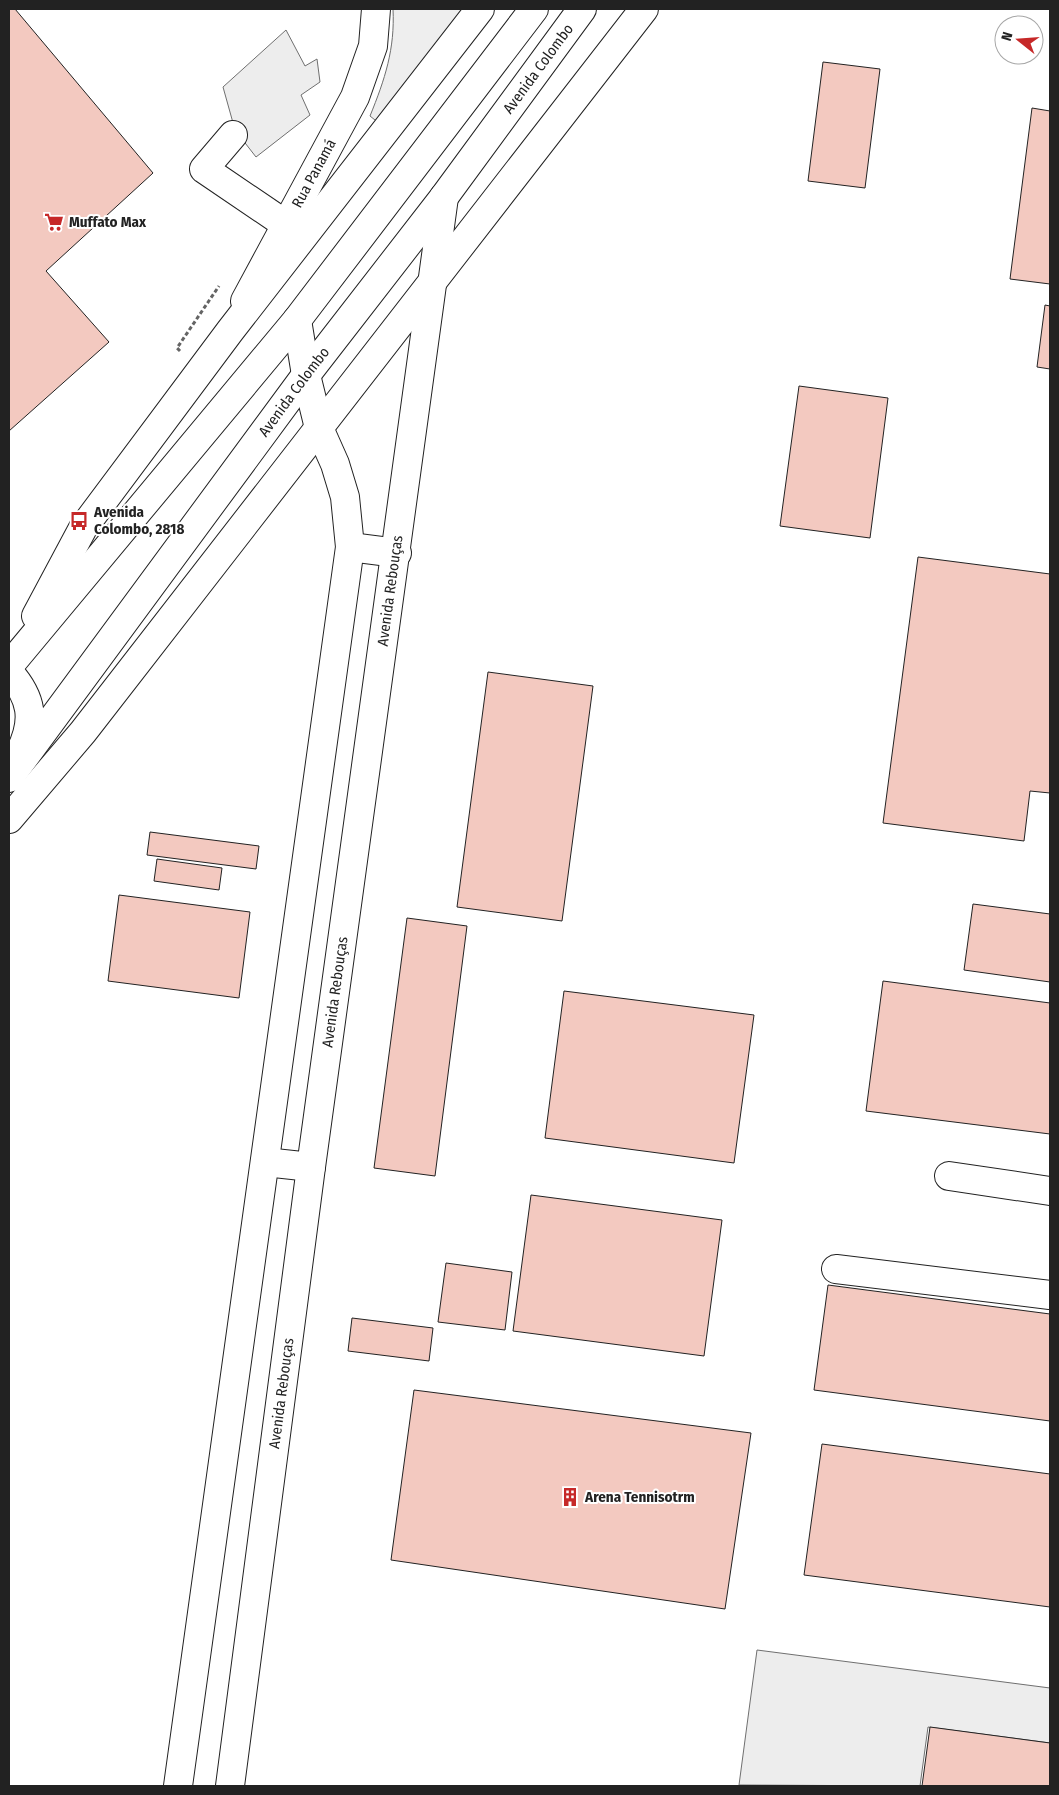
<svg xmlns="http://www.w3.org/2000/svg" width="1059" height="1795" viewBox="0 0 1059 1795" font-family="'Fira Sans Condensed',sans-serif">
  <style>
    .green { fill: #eee; stroke: #6f6f6f }
    .parking { fill: #ededed; stroke: #6f6f6f }
    .building { fill: #f3c9c0; stroke: #222 }
    .lines { fill: none; stroke-linecap: round; stroke-linejoin: round }
    .minor-casing { stroke: #222; stroke-width: 30 }
    .major-casing { stroke: #222; stroke-width: 30 }
    .path { stroke: #646464; stroke-width: 3; stroke-dasharray: 4 2.5; stroke-linecap: butt }
    .minor { stroke: #fff; stroke-width: 28 }
    .major { stroke: #fff; stroke-width: 28 }
    .labels { text-anchor: middle; stroke-width: 4; stroke-linejoin: round; paint-order: stroke }
    .street-label { font-size: 15px; fill: #222; stroke: #fff }
    .poi-label { font-size: 15px; font-weight: bold; fill: #222; stroke: #fff; text-anchor: start }
  </style>
  <rect width="100%" height="100%" fill="#fff"/>
  <path class="green" d="M393 9H465L380 124 370 116C385 79 395 49 393 9Z"/>
  <g class="parking">
    <polygon points="286,30 305,66 317,59 320,82 301,95 310,115 256,157 235,130 223,87"/>
    <polygon points="757,1650 1050,1688 1050,1743 928,1727 920,1786 739,1785"/>
  </g>
  <g class="building">
    <polygon points="9,9 15,9 153,173 46,271 109,342 9,431"/>
    <polygon points="823,62 880,69 865,188 808,181"/>
    <polygon points="1032,108 1050,111 1050,284 1010,279"/>
    <polygon points="1045,305 1050,306 1050,369 1037,367"/>
    <polygon points="799,386 888,398 870,538 780,526"/>
    <polygon points="918,557 1050,574 1050,793 1030,791 1024,841 883,823"/>
    <polygon points="488,672 593,686 562,921 457,907"/>
    <polygon points="150,832 259,846 256,869 147,855"/>
    <polygon points="157,859 222,868 219,890 154,881"/>
    <polygon points="119,895 250,912 239,998 108,981"/>
    <polygon points="973,904 1050,914 1050,982 964,970"/>
    <polygon points="407,918 467,926 435,1176 374,1168"/>
    <polygon points="883,981 1050,1003 1050,1134 866,1111"/>
    <polygon points="564,991 754,1015 734,1163 545,1138"/>
    <polygon points="531,1195 722,1220 704,1356 513,1331"/>
    <polygon points="446,1263 512,1272 505,1330 438,1322"/>
    <polygon points="828,1285 1050,1314 1050,1421 814,1390"/>
    <polygon points="352,1318 433,1328 429,1361 348,1351"/>
    <polygon points="414,1390 751,1433 725,1609 391,1560"/>
    <polygon points="822,1444 1050,1474 1050,1607 804,1575"/>
    <polygon points="930,1727 1050,1743 1050,1786 922,1786"/>
  </g>
  <g class="lines">
    <g class="minor-casing">
      <g id="minor">
        <polyline points="233,135 204,169 285,224"/>
        <path id="s1" d="M245 301 355 97 373 46 376 9"/>
        <polyline points="949,1176 1050,1191"/>
        <polyline points="836,1269 1050,1295"/>
      </g>
    </g>
    <g class="major-casing">
      <g id="major">
        <polyline points="350,547 397,553"/>
        <polyline points="36,616 83,528 230,331 480,9"/>
        <polyline points="9,666 297,320 534,9"/>
        <path d="M9 672C32 698 36 720 20 752"/>
        <path id="s2" d="M9 778 306 375 444 197 582 9"/>
        <polyline points="9,819 83,732 644,9"/>
        <polyline points="265,1162 311,1167"/>
        <polyline points="178,1786 350,547 345,497 335,464 319,428 306,375 297,320"/>
        <path id="s3" d="M230 1786 311 1167 444 197"/>
      </g>
    </g>
    <polyline class="path" points="180,351 177,348 219,286"/>
    <use href="#minor" class="minor"/>
    <use href="#major" class="major"/>
  </g>
  <defs>
    <g id="supermarket-bare" transform="scale(1.5)"><path d="M-6-5.5h2.5l.6 2H6L4.5 2H-2.5L-4.4-4H-6ZM-1.5 3.2a1.3 1.3 0 1 0 .1 0ZM3 3.2a1.3 1.3 0 1 0 .1 0Z" fill="#c62828" stroke="#fff" stroke-width="2.5" paint-order="stroke"/></g>
    <g id="bus-bare" transform="scale(1.5)"><path d="M-5-6H5V4H4V6H2V4H-2V6H-4V4H-5ZM-3.5-4V0h7V-4ZM-3.5 1.2v1.5H-2V1.2ZM2 1.2v1.5H3.5V1.2Z" fill="#c62828" stroke="#fff" stroke-width="2.5" paint-order="stroke"/></g>
    <g id="building-bare" transform="scale(1.5)"><path d="M-4-6H4V6H1V3H-1V6H-4ZM-2.5-4.3h1.7v1.8h-1.7ZM.8-4.3h1.7v1.8H.8ZM-2.5-1h1.7V.8h-1.7ZM.8-1h1.7V.8H.8Z" fill="#c62828" stroke="#fff" stroke-width="2.5" paint-order="stroke"/></g>
  </defs>
  <g fill-rule="evenodd">
    <use href="#supermarket-bare" x="54" y="222"/>
    <use href="#bus-bare" x="79" y="521"/>
    <use href="#building-bare" x="570" y="1497"/>
  </g>
  <g class="labels">
    <g class="street-label">
      <text dy="5" stroke="none"><textPath href="#s2" startOffset="885">Avenida Colombo</textPath></text>
      <text dy="5" stroke="none"><textPath href="#s1" startOffset="145">Rua Panamá</textPath></text>
      <text dy="5" stroke="none"><textPath href="#s2" startOffset="480">Avenida Colombo</textPath></text>
      <text dy="5" stroke="none"><textPath href="#s3" startOffset="1206">Avenida Rebouças</textPath></text>
      <text dy="5" stroke="none"><textPath href="#s3" startOffset="801">Avenida Rebouças</textPath></text>
      <text dy="5" stroke="none"><textPath href="#s3" startOffset="396">Avenida Rebouças</textPath></text>
    </g>
    <g class="poi-label">
      <text x="69" y="227">Muffato Max</text>
      <text x="94" y="517">Avenida<tspan x="94" dy="17">Colombo, 2818</tspan></text>
      <text x="585" y="1502">Arena Tennisotrm</text>
    </g>
  </g>
  <rect width="1059" height="1795" fill="none" stroke="#222222" stroke-width="20"/>
  <g transform="translate(1019 40) rotate(287)"><circle r="24" fill="#ffffff" stroke="#a7a7a7"/>
  <path d="M0-4L9 19L0 12L-9 19Z" fill="#c62828"/>
  <text y="-8" font-size="14" font-weight="bold" text-anchor="middle" fill="#222222">N</text>
  </g>
</svg>
